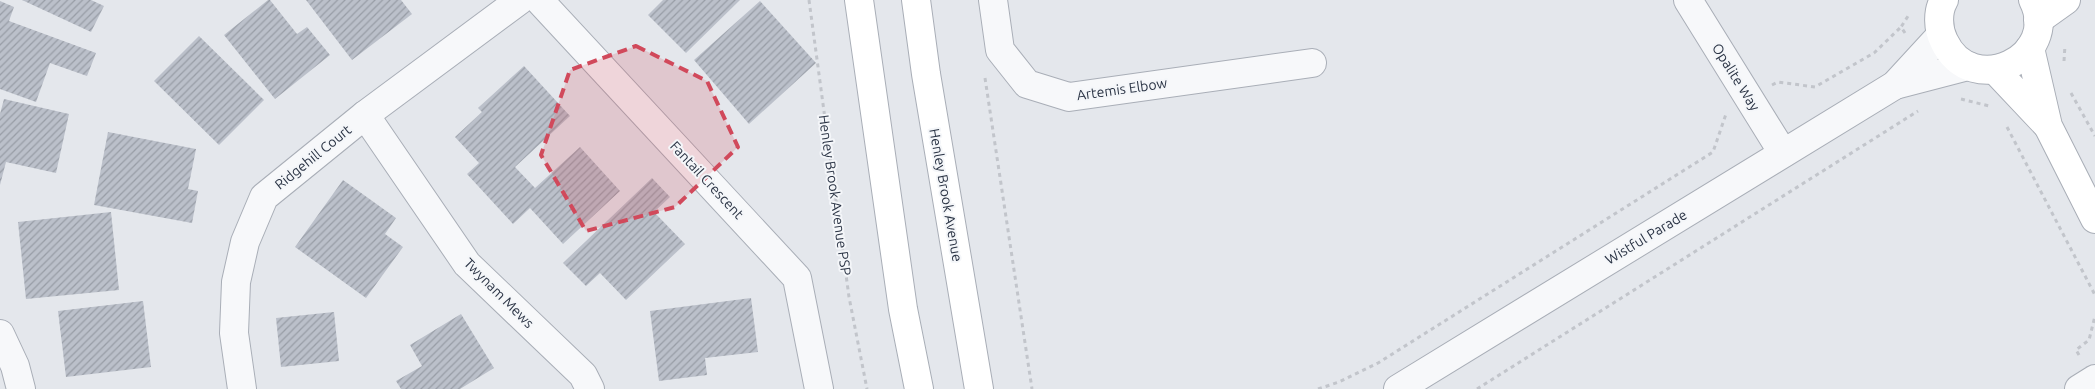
<svg xmlns="http://www.w3.org/2000/svg" width="2095" height="389" viewBox="0 0 2095 389" font-family="Ubuntu,sans-serif">
  <style>
    .building { fill: url(#building-hatch) }
    .lines { fill: none; stroke-linecap: round; stroke-linejoin: round }
    .street-casing { stroke: #a9aeb7; stroke-width: 30 }
    .secondary-casing { stroke: #a9aeb7; stroke-width: 30 }
    .path { stroke: #c2c5cb; stroke-width: 3; stroke-dasharray: 4 4; stroke-linecap: butt }
    .street { stroke: #f7f8fa; stroke-width: 28 }
    .secondary { stroke: #fff; stroke-width: 28 }
    .marked { fill: #d1495b; fill-opacity: 0.2; stroke: #d1495b; stroke-width: 4; stroke-dasharray: 10 6; stroke-linejoin: round }
    .labels { text-anchor: middle; stroke-width: 4; stroke-linejoin: round; paint-order: stroke }
    .street-label { font-size: 14px; fill: #2b3445; stroke: #f4f6f9 }
  </style>
  <defs>
    <pattern id="building-hatch" width="6" height="6" patternUnits="userSpaceOnUse" patternTransform="scale(1.25)"><rect width="6" height="6" fill="#bbc0ca"/><path d="M-1 1l2-2M0 6l6-6M5 7l2-2" fill="none" stroke="#989da6"/></pattern>
  </defs>
  <rect width="100%" height="100%" fill="#e4e7ec"/>
  <g class="building">
    <polygon points="22,0 91,0 104,6 91,32"/>
    <polygon points="268,0 270,0 297,34 307,27 330,55 275,99 224,35"/>
    <polygon points="306,0 401,0 412,14 352,60"/>
    <polygon points="663,0 740,0 686,53 648,15"/>
    <polygon points="0,1 14,7 9,21 96,53 87,76 50,63 36,102 0,89"/>
    <polygon points="760,1 816,63 749,124 694,60"/>
    <polygon points="199,36 264,100 219,145 154,81"/>
    <polygon points="524,66 570,116 515,167 535,188 580,147 620,191 563,244 530,208 513,224 467,174 479,163 455,137 482,112 478,108"/>
    <polygon points="4,99 69,114 56,173 6,162 0,185 0,114"/>
    <polygon points="108,132 196,149 188,189 198,191 192,223 94,205"/>
    <polygon points="652,178 670,197 654,212 685,244 626,300 600,273 586,286 563,263"/>
    <polygon points="343,180 396,218 385,234 403,247 366,298 295,247"/>
    <polygon points="111,212 119,290 26,299 18,222"/>
    <polygon points="751,298 758,352 705,358 707,375 659,381 650,311"/>
    <polygon points="143,301 151,367 66,377 58,311"/>
    <polygon points="334,312 339,361 281,367 276,318"/>
    <polygon points="461,314 494,368 460,389 401,389 396,381 422,366 410,345"/>
  </g>
  <g class="lines">
    <g class="street-casing">
      <g id="street">
        <polyline points="539,0 797,278 819,389"/>
        <polyline points="993,0 1000,50 1027,84 1069,97 1312,63"/>
        <polyline points="1688,0 1783,153"/>
        <polyline points="1895,85 1968,66"/>
        <polyline points="365,115 467,264 583,375 590,389"/>
        <polyline points="0,334 15,366 21,389"/>
        <polyline points="242,389 234,333 236,282 245,242 264,197 365,115 520,0"/>
        <polyline points="1398,389 1895,85 1941,35"/>
        <polyline points="2079,389 2095,379"/>
      </g>
    </g>
    <g class="secondary-casing">
      <g id="secondary">
        <polyline points="859,0 903,309 919,389"/>
        <polyline points="916,0 926,74 979,389"/>
        <path d="M1944 0C1937 12 1938 29 1944 41 1972 101 2062 57 2033 0"/>
        <polyline points="2038,20 2066,0"/>
        <polyline points="2030,48 2048,126 2095,219"/>
        <polyline points="1995,70 2047,125"/>
      </g>
    </g>
    <g class="path">
      <polyline points="809,0 849,297 867,389"/>
      <polyline points="1905,33 1901,27 1910,13"/>
      <polyline points="2064,61 2065,45"/>
      <polyline points="985,78 1032,389"/>
      <polyline points="1772,85 1778,82 1815,87 1874,53 1901,27"/>
      <polyline points="2071,93 2095,136"/>
      <polyline points="1961,99 1989,106"/>
      <polyline points="2007,127 2095,295"/>
      <polyline points="2079,355 2076,350 2089,340 2095,316"/>
      <polyline points="1318,389 1339,382 1378,363 1713,152 1726,114"/>
      <polyline points="1477,389 1918,111"/>
    </g>
    <use href="#street" class="street"/>
    <use href="#secondary" class="secondary"/>
  </g>
  <path class="marked" d="M636 46 707 81 738 147 675 207 586 231 541 155 570 70Z"/>
  <g class="labels">
    <g class="street-label">
      <text transform="translate(1736 77) rotate(58)" y="5">Opalite Way</text>
      <text transform="translate(1122 89) rotate(-8)" y="5">Artemis Elbow</text>
      <text transform="translate(313 157) rotate(-39)" y="5">Ridgehill Court</text>
      <text transform="translate(707 180) rotate(47)" y="5">Fantail Crescent</text>
      <text transform="translate(835 195) rotate(82)" y="5">Henley Brook Avenue PSP</text>
      <text transform="translate(946 195) rotate(80)" y="5">Henley Brook Avenue</text>
      <text transform="translate(1646 237) rotate(-31)" y="5">Wistful Parade</text>
      <text transform="translate(499 293) rotate(45)" y="5">Twynam Mews</text>
    </g>
  </g>
</svg>
